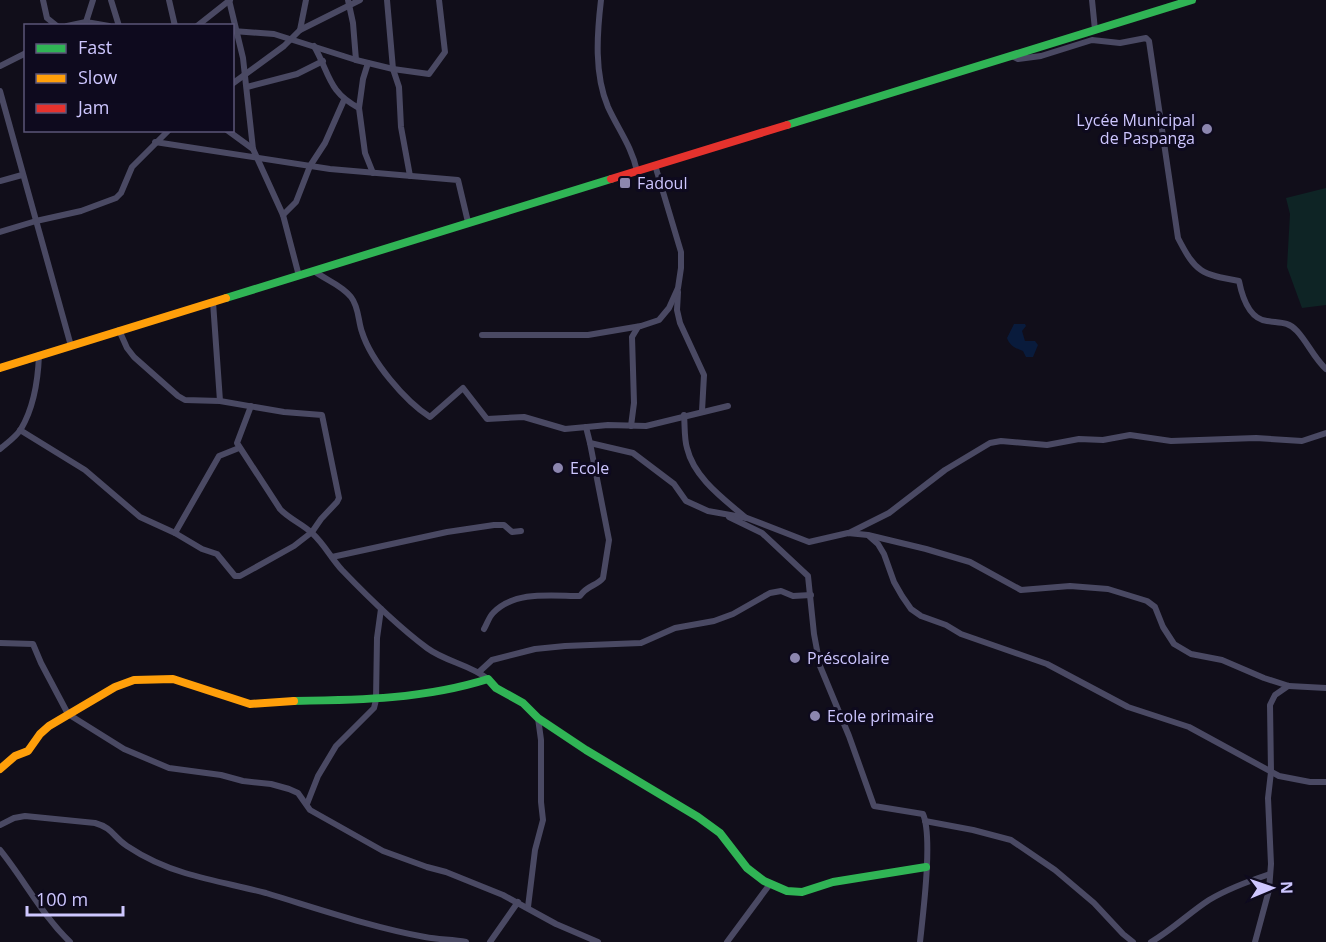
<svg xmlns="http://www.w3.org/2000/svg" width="1326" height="942" viewBox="0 0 1326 942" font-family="'Open Sans',sans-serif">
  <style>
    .green { fill: #0e2425 }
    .water { fill: #091b3c }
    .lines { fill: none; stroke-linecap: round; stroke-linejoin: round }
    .street { stroke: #4a4963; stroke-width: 6 }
    .fast { stroke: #30b455; stroke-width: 8 }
    .slow { stroke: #ff9f0a; stroke-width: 8 }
    .jam { stroke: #e5322d; stroke-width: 8 }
    .poi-dot { fill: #8c86af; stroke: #0e0a1e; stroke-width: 2 }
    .labels { text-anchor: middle; stroke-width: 6; stroke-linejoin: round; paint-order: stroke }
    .poi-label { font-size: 16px; fill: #cec7ff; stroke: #0e0a1e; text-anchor: start }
  </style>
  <rect width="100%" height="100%" fill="#110e1a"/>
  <polygon class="green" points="1326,188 1326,305 1302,308 1287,267 1290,214 1286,198"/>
  <path class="water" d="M1014 324H1025L1026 326 1022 331 1025 341H1035L1038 345 1033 357H1026L1023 351C1015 348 1010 346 1007 338Z"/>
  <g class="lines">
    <g class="street">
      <polyline points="43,0 47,18 57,26"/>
      <polyline points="93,0 86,22 109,26"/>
      <polyline points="111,0 119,26"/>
      <polyline points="169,0 175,26"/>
      <polyline points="229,0 243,58 253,149 283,215 299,276"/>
      <polyline points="348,0 353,23 356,60"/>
      <polyline points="387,0 393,69 399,87 401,127 410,176"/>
      <path d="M601 0C597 34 594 74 608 107 618 129 632 147 637 171"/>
      <polyline points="1092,0 1095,30"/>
      <polyline points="67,26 86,22"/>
      <polyline points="197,26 230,0"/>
      <polyline points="300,30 306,0"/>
      <polyline points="233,31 274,34 356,60 393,69 429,74 445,52 439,0"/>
      <path d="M314 46C330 74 328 92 359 108L365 153 373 173"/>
      <path d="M1012 56 1018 59 1041 56 1092 40 1120 43 1146 38 1149 41 1178 238C1196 273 1201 274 1239 281 1242 296 1249 319 1267 321 1279 323 1288 321 1297 331 1308 343 1314 358 1326 369"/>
      <polyline points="0,66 26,53"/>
      <polyline points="232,84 284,46 300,30 360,0"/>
      <polyline points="247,87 297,74 323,61"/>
      <polyline points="0,91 71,346"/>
      <polyline points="359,108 363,79 368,63"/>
      <polyline points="227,130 253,149"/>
      <polyline points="155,142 330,169 458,180 468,222"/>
      <polyline points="0,181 22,175"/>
      <polyline points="283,215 296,202 310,166 325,143 344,100"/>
      <polyline points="0,232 36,221 81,211 116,198 121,193 132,167 169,130"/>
      <path d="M314 271C326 280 342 285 351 297 359 307 358 321 362 332 371 361 405 401 430 417L463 388 487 419 524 417 565 429 608 425 646 426 728 406"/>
      <polyline points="678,292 677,310 680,323 704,375 702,411"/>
      <polyline points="119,330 127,348 134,357 178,396 185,400 220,401"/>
      <polyline points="482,335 588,335 641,326 659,320 669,308 678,288 681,268 681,252 655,165"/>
      <path d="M251 406 237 443 280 509C289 519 303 524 313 534 324 544 331 558 342 570 368 597 396 625 427 648 446 662 469 664 488 679"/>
      <path d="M684 415C685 426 684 438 687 448 694 478 724 499 746 518"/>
      <polyline points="631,426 634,403 632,337 638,327"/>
      <polyline points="586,427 590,443 633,453 674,484 686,501 708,511 747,518 809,542 848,533 868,535 926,549 970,562 1021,590 1070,586 1108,589 1147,601 1155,607 1163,627 1174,644 1191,654 1222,660 1264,678 1289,686 1326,688"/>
      <polyline points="20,430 85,470 140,517 175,533 202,549 217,554 235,576 240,576 294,546 312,532 321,519 337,502 339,498 322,415 284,412 220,401 213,302"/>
      <path d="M0 449C7 443 16 437 21 429 34 407 38 381 39 355"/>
      <path d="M729 517 762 533 808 576 814 634 820 666 849 736 874 806 923 814C933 837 923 914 920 942"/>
      <polyline points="175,533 219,456 239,448"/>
      <polyline points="849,533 889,513 945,470 990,443 1001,441 1047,445 1079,439 1103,440 1130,435 1171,441 1256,438 1302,441 1326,433"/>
      <polyline points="869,536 878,544 884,554 894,582 902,596 911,609 921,616 946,625 961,634 1047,664 1128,707 1189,727 1279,776 1310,782 1326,782"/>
      <polyline points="332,557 447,532 494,525 504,525 512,532 521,531"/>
      <path d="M484 629C487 624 489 617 493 613 515 590 553 596 580 596 587 585 597 586 603 578L609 540 590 443"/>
      <polyline points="0,643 33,644 41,663 68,714 124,749 169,768 221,775 243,781 271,784 289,789 298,793 310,810 383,851 427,867 446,872 503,895 556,924 598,942"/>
      <polyline points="479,672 492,660 535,649 565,646 641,643 675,628 714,621 733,614 770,593 781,591 793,596 811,595"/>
      <polyline points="307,804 318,776 336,746 374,708 376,700 377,638 381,609"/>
      <polyline points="925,821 973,830 1011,840 1055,870 1094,903 1123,934 1133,942"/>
      <path d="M0 825 14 818 25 816 95 823C113 828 113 837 127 846 145 858 165 867 185 873 212 881 239 886 266 893 319 909 371 927 425 937 439 940 453 939 466 942"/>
      <path d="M0 850C25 881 42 915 70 942"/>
      <polyline points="528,907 535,850 543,820 541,802 541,740 538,718"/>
      <polyline points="490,942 518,902"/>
      <polyline points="727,942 770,884"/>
      <path d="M1151 942C1172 930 1189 913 1209 900 1229 888 1249 881 1270 874"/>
      <polyline points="1255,942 1269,890 1271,864 1268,798 1271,772 1270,705 1275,695 1288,686"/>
    </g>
    <g class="fast">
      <polyline points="787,125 1192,0"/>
      <polyline points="226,298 611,179"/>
      <path d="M294 701C360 700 425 699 488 679L496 688 523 703 538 718 586 750 698 817 720 833 747 868 764 881 787 891 802 892 833 882 926 867"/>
    </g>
    <g class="slow">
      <polyline points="0,368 226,298"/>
      <polyline points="0,769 15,756 28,751 40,734 49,726 115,687 134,680 173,679 250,704 294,701"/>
    </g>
    <polyline class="jam" points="611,179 787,125"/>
  </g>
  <g class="poi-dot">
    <circle cx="1207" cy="129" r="6"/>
    <rect x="619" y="177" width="12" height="12" rx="3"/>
    <circle cx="558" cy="468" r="6"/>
    <circle cx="795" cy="658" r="6"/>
    <circle cx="815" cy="716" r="6"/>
  </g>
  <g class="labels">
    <g class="poi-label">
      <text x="1195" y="126" text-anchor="end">Lycée Municipal<tspan x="1195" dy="18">de Paspanga</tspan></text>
      <text x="637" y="189">Fadoul</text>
      <text x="570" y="474">Ecole</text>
      <text x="807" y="664">Préscolaire</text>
      <text x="827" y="722">Ecole primaire</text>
    </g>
  </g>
  <rect x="24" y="24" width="210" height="108" fill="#0e0a1e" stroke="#5b5678" stroke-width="1.5"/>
  <rect x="36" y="44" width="30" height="9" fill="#30b455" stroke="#5b5678" stroke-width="1.5"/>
  <text x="78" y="54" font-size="18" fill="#cec7ff">Fast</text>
  <rect x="36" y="74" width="30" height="9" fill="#ff9f0a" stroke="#5b5678" stroke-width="1.5"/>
  <text x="78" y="84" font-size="18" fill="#cec7ff">Slow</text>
  <rect x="36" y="104" width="30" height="9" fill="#e5322d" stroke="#5b5678" stroke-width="1.5"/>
  <text x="78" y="114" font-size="18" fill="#cec7ff">Jam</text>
  <g transform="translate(1272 888) rotate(88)" stroke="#0e0a1e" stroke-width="4.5" paint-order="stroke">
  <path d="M0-4.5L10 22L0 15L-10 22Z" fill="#cec7ff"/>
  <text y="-9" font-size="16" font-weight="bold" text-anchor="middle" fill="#cec7ff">N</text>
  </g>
  <path d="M27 906v9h96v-9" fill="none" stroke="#cec7ff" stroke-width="3"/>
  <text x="36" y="906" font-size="18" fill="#cec7ff" stroke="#0e0a1e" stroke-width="4.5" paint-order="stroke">100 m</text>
</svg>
